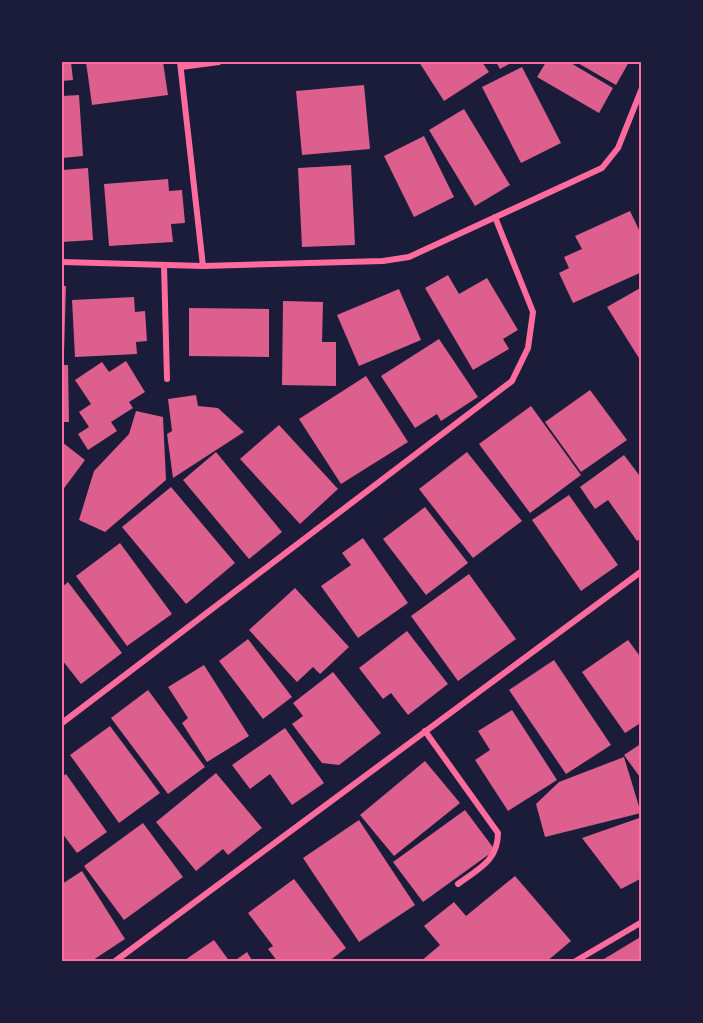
<svg xmlns="http://www.w3.org/2000/svg" width="703" height="1023" viewBox="0 0 703 1023" font-family="'Exo 2',sans-serif">
  <style>
    .building { fill: #dd5f8e }
    .lines { fill: none; stroke-linecap: round; stroke-linejoin: round }
    .minor { stroke: #ff6b9d; stroke-width: 6 }
    .neatline { fill: none; stroke: #ff6b9d; stroke-width: 2 }
  </style>
  <rect width="100%" height="100%" fill="#1b1b3a"/>
  <g class="building">
    <polygon points="62,62 71,62 73,80 62,81"/>
    <polygon points="86,62 163,62 168,95 92,105"/>
    <polygon points="419,62 482,62 489,72 444,101"/>
    <polygon points="496,62 513,62 500,69"/>
    <polygon points="546,62 569,62 613,88 599,113 537,77"/>
    <polygon points="576,62 629,62 616,85"/>
    <polygon points="522,67 561,143 521,163 482,87"/>
    <polygon points="364,85 370,149 302,155 296,91"/>
    <polygon points="79,95 83,156 62,158 62,96"/>
    <polygon points="464,109 510,185 475,206 429,130"/>
    <polygon points="424,136 454,197 414,217 384,156"/>
    <polygon points="351,165 355,245 302,247 298,168"/>
    <polygon points="88,168 93,240 62,242 62,170"/>
    <polygon points="168,179 169,191 182,190 185,223 171,224 173,242 109,246 104,184"/>
    <polygon points="630,211 642,236 642,272 573,303 559,273 569,268 564,257 582,249 575,236"/>
    <polygon points="448,275 459,294 487,278 518,330 503,339 509,349 473,370 425,288"/>
    <polygon points="62,286 66,286 64,353 62,353"/>
    <polygon points="642,287 642,363 607,307"/>
    <polygon points="399,289 421,340 359,366 337,315"/>
    <polygon points="134,297 135,312 145,311 147,341 136,342 137,354 75,357 72,300"/>
    <polygon points="283,301 323,302 322,342 336,342 336,386 282,385"/>
    <polygon points="189,308 269,309 269,357 189,356"/>
    <polygon points="439,339 478,397 441,421 437,414 415,428 381,376"/>
    <polygon points="126,361 145,392 129,402 133,408 111,422 117,431 88,450 78,434 89,427 79,412 91,404 75,380 102,362 109,372"/>
    <polygon points="62,365 68,365 69,422 62,422"/>
    <polygon points="366,376 408,442 341,484 299,419"/>
    <polygon points="590,390 627,440 581,472 545,422"/>
    <polygon points="196,395 198,406 218,408 244,432 173,478 167,434 172,431 168,399"/>
    <polygon points="531,406 581,475 530,513 479,444"/>
    <polygon points="136,411 163,417 166,480 105,532 79,520 94,471 129,434"/>
    <polygon points="279,425 338,489 300,524 240,459"/>
    <polygon points="62,442 85,460 62,491"/>
    <polygon points="216,452 282,532 249,559 183,480"/>
    <polygon points="467,452 522,521 473,558 419,489"/>
    <polygon points="624,455 642,479 642,538 637,541 608,500 595,509 580,487"/>
    <polygon points="171,487 235,563 186,604 122,527"/>
    <polygon points="569,495 618,565 581,591 532,520"/>
    <polygon points="425,507 468,563 426,595 383,539"/>
    <polygon points="363,538 408,603 358,638 321,586 351,565 342,553"/>
    <polygon points="120,543 172,614 127,646 76,576"/>
    <polygon points="469,574 516,639 458,681 411,616"/>
    <polygon points="68,582 122,653 81,684 62,660 62,587"/>
    <polygon points="295,588 349,647 320,674 313,667 297,682 249,630"/>
    <polygon points="407,631 448,684 408,715 391,693 383,699 359,668"/>
    <polygon points="248,639 292,697 263,719 219,661"/>
    <polygon points="628,640 642,659 642,722 625,733 582,672"/>
    <polygon points="554,660 611,745 566,774 509,690"/>
    <polygon points="204,665 249,736 207,762 182,723 188,718 168,687"/>
    <polygon points="333,672 381,733 339,765 322,763 292,724 303,716 293,703"/>
    <polygon points="148,690 205,767 168,794 111,718"/>
    <polygon points="512,710 557,780 508,811 475,760 490,750 478,731"/>
    <polygon points="110,726 160,793 119,823 70,755"/>
    <polygon points="285,728 324,783 292,805 270,774 250,789 232,765"/>
    <polygon points="642,743 642,780 624,755"/>
    <polygon points="624,757 641,813 545,837 536,804 559,782"/>
    <polygon points="425,761 460,803 394,856 360,815"/>
    <polygon points="216,773 262,828 228,855 223,849 196,871 156,822"/>
    <polygon points="66,774 107,832 77,853 62,833 62,777"/>
    <polygon points="465,810 495,850 423,902 393,862"/>
    <polygon points="642,817 642,878 621,889 582,838"/>
    <polygon points="359,820 415,905 359,942 303,858"/>
    <polygon points="143,823 183,877 124,920 84,866"/>
    <polygon points="82,871 125,939 90,962 65,962 62,956 62,884"/>
    <polygon points="515,876 571,941 546,962 420,962 440,945 424,926 454,902 466,916"/>
    <polygon points="294,879 346,948 328,962 278,962 268,949 273,946 248,913"/>
    <polygon points="642,936 642,962 599,962"/>
    <polygon points="214,940 230,962 182,962"/>
    <polygon points="247,952 253,962 233,962"/>
  </g>
  <g class="lines">
    <g class="minor">
      <polyline points="180,62 203,266"/>
      <polyline points="181,67 219,62"/>
      <polyline points="62,262 203,266 383,261 409,257 602,168 618,148 642,88"/>
      <polyline points="164,265 167,379"/>
      <polyline points="62,723 512,381 528,348 533,312 495,217"/>
      <path d="M425 731 498 833C498 861 478 869 458 884"/>
      <polyline points="114,962 642,571"/>
      <polyline points="574,962 642,922"/>
    </g>
  </g>
  <rect width="703" height="1023" fill="none" stroke="#1b1b3a" stroke-width="126"/>
  <rect x="63" y="63" width="577" height="897" class="neatline"/>
</svg>
